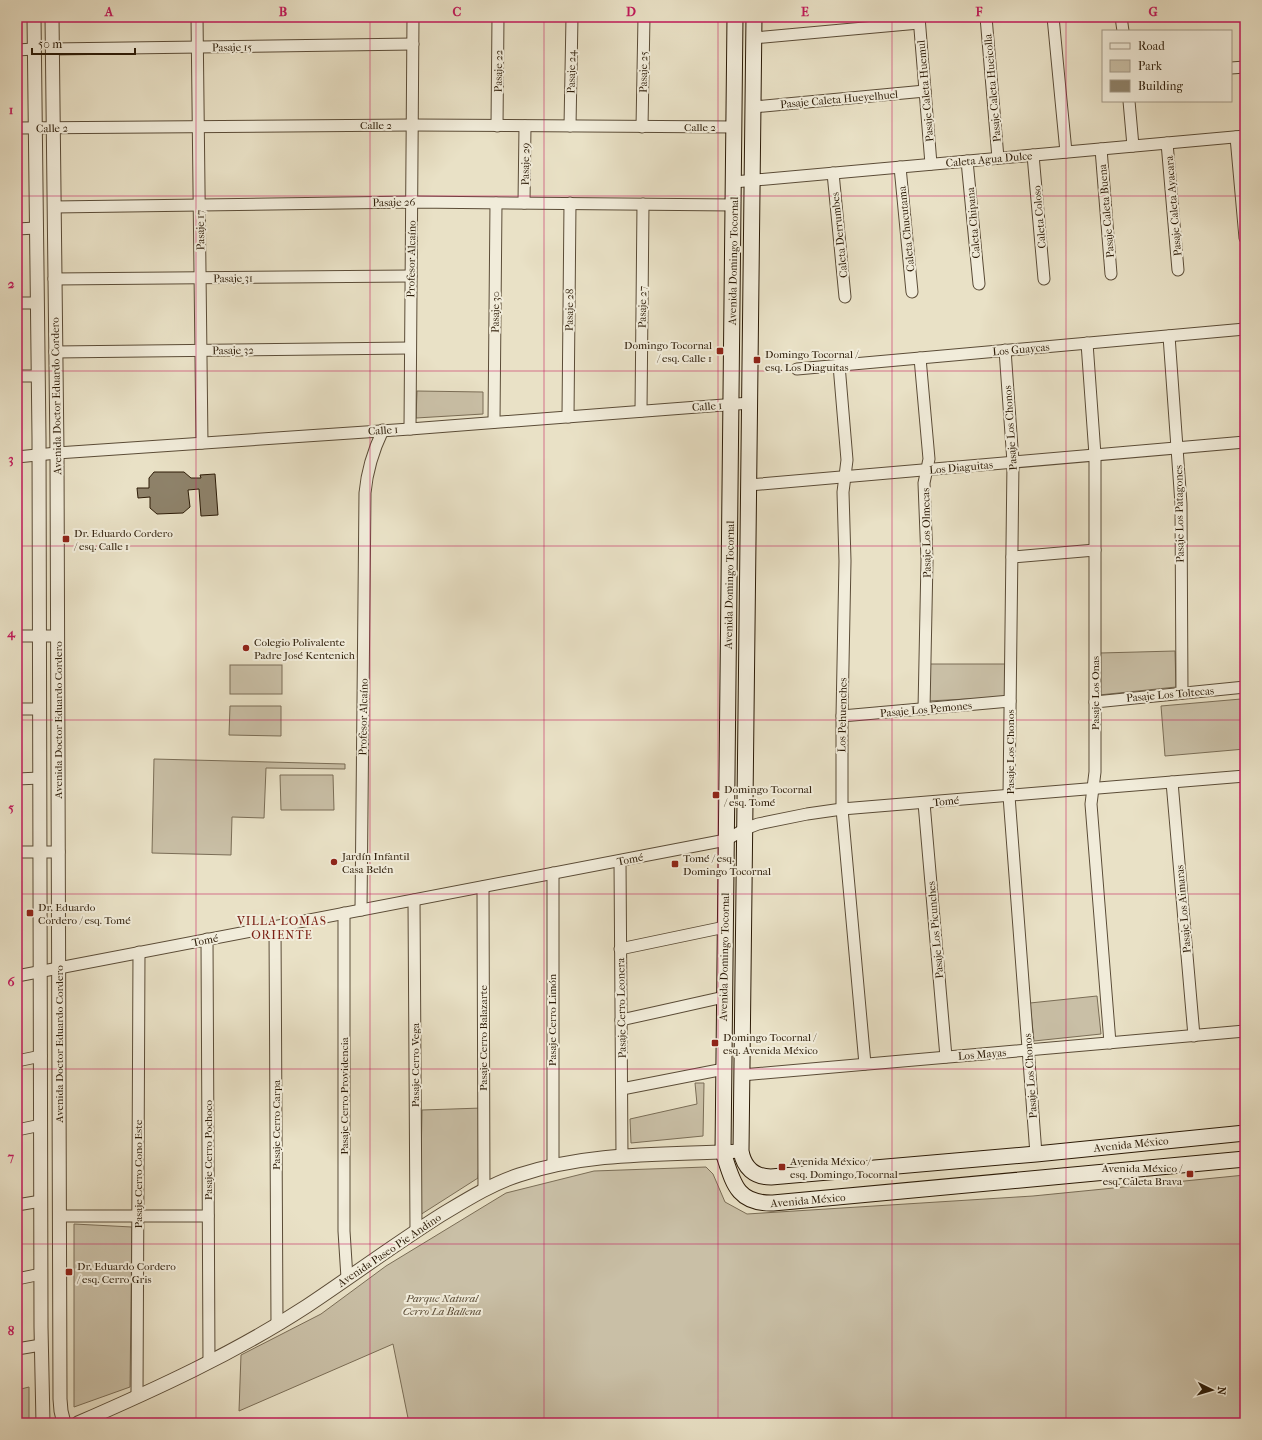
<svg xmlns="http://www.w3.org/2000/svg" width="1262" height="1440" viewBox="0 0 1262 1440" font-family="'IM FELL French Canon',serif">
  <style>
    .green { fill: #c9bfa6; stroke: #7a6d56 }
    .building { fill: #8e826a; stroke: #2c1b07 }
    .lines { fill: none; stroke-linecap: round; stroke-linejoin: round }
    .minor-casing { stroke: #5b4c37; stroke-width: 13 }
    .tertiary-casing { stroke: #5b4c37; stroke-width: 15 }
    .secondary-casing { stroke: #2c1b07; stroke-width: 17 }
    .minor { stroke: #f1ecda; stroke-width: 11 }
    .tertiary { stroke: #f1ecda; stroke-width: 13 }
    .secondary { stroke: #f1ecda; stroke-width: 15 }
    .grid { fill: none; stroke: #c2185b; stroke-width: 1; stroke-opacity: 0.55 }
    .poi-dot { fill: #8f2418; stroke: #f1ecda; stroke-width: 1.5 }
    .labels { text-anchor: middle; stroke-width: 4; stroke-linejoin: round; paint-order: stroke }
    .street-label { font-size: 11px; fill: #2c1b07; stroke: #f1ecda }
    .poi-label { font-size: 11px; fill: #2c1b07; stroke: #f1ecda; text-anchor: start }
    .park-label { font-size: 11px; font-style: italic; fill: #5b4c37; stroke: #f1ecda }
    .neighbourhood-label { font-size: 12px; letter-spacing: 1px; fill: #7a1f14; stroke: #f1ecda }
    .neatline { fill: none; stroke: #c2185b; stroke-width: 1.5 }
    .grid-label { font-size: 13px; text-anchor: middle; font-weight: bold; fill: #c2185b }
  </style>
  <rect width="100%" height="100%" fill="#e9e1c6"/>
  <filter id="stains"><feTurbulence type="fractalNoise" baseFrequency=".005" numOctaves="4"/><feColorMatrix values="0 0 0 0 .2 0 0 0 0 .09 0 0 0 0 .02 0 0 0 .5 -.17"/></filter>
  <radialGradient id="worn" r=".72"><stop offset=".6" stop-color="#630" stop-opacity="0"/><stop offset="1" stop-color="#630" stop-opacity=".3"/></radialGradient>
  <g class="green">
    <polygon points="417,391 483,392 483,414 416,418"/>
    <polygon points="1175,651 1176,687 1099,695 1100,653"/>
    <polygon points="929,664 1006,664 1005,697 928,701"/>
    <rect x="230" y="665" width="52" height="29"/>
    <polygon points="1241,699 1245,749 1165,756 1161,706"/>
    <polygon points="230,706 281,706 281,736 229,735"/>
    <polygon points="154,759 345,764 345,769 266,768 264,818 232,817 231,855 152,853"/>
    <polygon points="280,775 333,775 334,810 281,810"/>
    <polygon points="1097,996 1101,1034 1034,1041 1030,1003"/>
    <polygon points="695,1083 704,1083 703,1136 631,1143 630,1119 697,1104"/>
    <polygon points="482,1108 478,1178 420,1215 422,1110"/>
    <polygon points="706,1167 713,1174 725,1202 747,1214 1033,1196 1245,1175 1245,1423 409,1423 393,1344 239,1411 241,1355 321,1314 386,1266 506,1193 594,1171"/>
    <polygon points="74,1224 132,1227 130,1387 74,1407"/>
    <polygon points="29,1387 29,1423 17,1423 17,1390"/>
  </g>
  <polygon class="building" points="154,472 184,472 191,478 201,478 200,475 215,474 218,515 201,516 199,489 188,490 190,507 183,513 157,514 150,508 150,497 138,498 137,488 149,488 149,478"/>
  <g class="lines">
    <g class="minor-casing">
      <g id="minor">
        <polyline points="197,17 202,443"/>
        <polyline points="919,17 931,164"/>
        <polyline points="986,17 998,158"/>
        <polyline points="1053,17 1066,152"/>
        <polyline points="1121,17 1123,31"/>
        <polyline points="753,38 919,23"/>
        <polyline points="52,49 413,44"/>
        <polyline points="17,50 34,49"/>
        <polyline points="1231,68 1245,67"/>
        <polyline points="1129,101 1133,146"/>
        <polyline points="753,107 925,91"/>
        <polyline points="497,126 498,17"/>
        <polyline points="570,126 572,17"/>
        <polyline points="642,127 644,17"/>
        <polyline points="17,128 412,125 734,127"/>
        <polyline points="1236,137 1245,238"/>
        <polyline points="1167,143 1178,270"/>
        <polyline points="1101,149 1111,274"/>
        <polyline points="1033,155 1044,279"/>
        <polyline points="967,161 979,284"/>
        <polyline points="900,167 912,292"/>
        <polyline points="833,173 845,297"/>
        <polyline points="734,182 1245,136"/>
        <polyline points="524,203 525,126"/>
        <polyline points="54,207 412,202 734,205"/>
        <polyline points="17,229 36,228"/>
        <polyline points="54,279 411,276"/>
        <polyline points="17,303 37,303"/>
        <polyline points="1169,336 1181,504 1182,693"/>
        <polyline points="1087,343 1095,455 1095,772 1091,804 1110,1043"/>
        <polyline points="1005,350 1013,462 1009,796 1036,1154"/>
        <polyline points="55,352 410,348"/>
        <polyline points="920,358 929,459 924,483 927,560 924,709"/>
        <polyline points="839,365 847,460 843,492 845,561 842,716 842,809 865,1064"/>
        <polyline points="797,369 1245,329"/>
        <polyline points="17,376 38,376"/>
        <polyline points="641,411 643,204"/>
        <polyline points="568,417 570,203"/>
        <polyline points="494,422 496,203"/>
        <polyline points="410,429 413,17"/>
        <polyline points="17,457 57,453 410,429 750,403"/>
        <polyline points="749,485 1245,442"/>
        <polyline points="1012,557 1095,550"/>
        <polyline points="17,636 57,636"/>
        <polyline points="1095,702 1245,687"/>
        <polyline points="17,709 40,709"/>
        <polyline points="842,716 1010,701"/>
        <polyline points="17,779 40,778"/>
        <polyline points="1172,782 1194,1036"/>
        <polyline points="924,803 946,1057"/>
        <polyline points="17,852 59,852"/>
        <polyline points="620,861 622,1156"/>
        <polyline points="553,873 553,1166"/>
        <polyline points="483,887 484,1190"/>
        <polyline points="414,900 416,1230"/>
        <path d="M361 910 365 493C367 470 373 451 383 430"/>
        <polyline points="344,913 344,1231 347,1278"/>
        <polyline points="275,927 277,1324"/>
        <polyline points="207,939 209,1362"/>
        <polyline points="620,949 725,927"/>
        <polyline points="17,976 726,840 745,829 758,824 807,814 842,809 1245,776"/>
        <polyline points="621,1020 724,997"/>
        <polyline points="17,1061 41,1056"/>
        <polyline points="742,1075 1245,1031"/>
        <polyline points="622,1089 724,1069"/>
        <polyline points="17,1130 41,1125"/>
        <polyline points="17,1205 41,1201"/>
        <polyline points="59,1216 208,1216"/>
        <polyline points="17,1279 41,1274"/>
        <polyline points="17,1349 41,1345"/>
        <polyline points="137,1396 139,952"/>
      </g>
    </g>
    <g class="tertiary-casing">
      <g id="tertiary">
        <polyline points="34,17 39,438 41,1327 43,1423"/>
        <polyline points="52,17 57,453 60,1399 61,1411 64,1423"/>
        <path d="M78 1423C156 1389 235 1353 307 1306 352 1276 395 1244 441 1215 466 1200 491 1184 519 1175 590 1151 667 1155 741 1151"/>
      </g>
    </g>
    <g class="secondary-casing">
      <g id="secondary">
        <path d="M735 17 723 1152C733 1182 736 1204 773 1203L1245 1159"/>
        <path d="M754 17 741 1151C744 1168 754 1177 771 1177L1036 1154 1245 1133"/>
      </g>
    </g>
    <use href="#minor" class="minor"/>
    <use href="#tertiary" class="tertiary"/>
    <use href="#secondary" class="secondary"/>
  </g>
  <path class="grid" d="M196 17V1423M370 17V1423M544 17V1423M718 17V1423M892 17V1423M1066 17V1423M17 196H1245M17 371H1245M17 546H1245M17 720H1245M17 894H1245M17 1069H1245M17 1244H1245"/>
  <g class="poi-dot">
    <rect x="716" y="347" width="8" height="8" rx="2"/>
    <rect x="753" y="356" width="8" height="8" rx="2"/>
    <rect x="62" y="535" width="8" height="8" rx="2"/>
    <circle cx="246" cy="648" r="4"/>
    <rect x="712" y="791" width="8" height="8" rx="2"/>
    <circle cx="334" cy="862" r="4"/>
    <rect x="671" y="860" width="8" height="8" rx="2"/>
    <rect x="26" y="909" width="8" height="8" rx="2"/>
    <rect x="711" y="1039" width="8" height="8" rx="2"/>
    <rect x="778" y="1163" width="8" height="8" rx="2"/>
    <rect x="1186" y="1170" width="8" height="8" rx="2"/>
    <rect x="65" y="1268" width="8" height="8" rx="2"/>
  </g>
  <g class="labels">
    <g class="street-label">
      <text transform="translate(232 47) rotate(-1)" y="4">Pasaje 15</text>
      <text transform="translate(498 71) rotate(-89)" y="4">Pasaje 22</text>
      <text transform="translate(571 72) rotate(-89)" y="4">Pasaje 24</text>
      <text transform="translate(643 72) rotate(-89)" y="4">Pasaje 25</text>
      <text transform="translate(992 88) rotate(-95)" y="4">Pasaje Caleta Hueicolla</text>
      <text transform="translate(925 91) rotate(-95)" y="4">Pasaje Caleta Huemul</text>
      <text transform="translate(839 99) rotate(-5)" y="4">Pasaje Caleta Hueyelhuel</text>
      <text x="376" y="129">Calle 2</text>
      <text x="700" y="131">Calle 2</text>
      <text transform="translate(52 128) rotate(-1)" y="4">Calle 2</text>
      <text transform="translate(989 159) rotate(-5)" y="4">Caleta Agua Dulce</text>
      <text transform="translate(525 164) rotate(-89)" y="4">Pasaje 29</text>
      <text transform="translate(394 202) rotate(-1)" y="4">Pasaje 26</text>
      <text transform="translate(1173 206) rotate(-95)" y="4">Pasaje Caleta Ayacara</text>
      <text transform="translate(1106 211) rotate(-95)" y="4">Pasaje Caleta Buena</text>
      <text transform="translate(1039 217) rotate(-95)" y="4">Caleta Coloso</text>
      <text transform="translate(973 223) rotate(-95)" y="4">Caleta Chipana</text>
      <text transform="translate(906 229) rotate(-96)" y="4">Caleta Chucutama</text>
      <text transform="translate(200 230) rotate(-91)" y="4">Pasaje 17</text>
      <text transform="translate(839 235) rotate(-96)" y="4">Caleta Derrumbes</text>
      <text transform="translate(411 259) rotate(-89)" y="4">Profesor Alcaíno</text>
      <text transform="translate(733 261) rotate(-89)" y="4">Avenida Domingo Tocornal</text>
      <text transform="translate(233 278) rotate(-1)" y="4">Pasaje 31</text>
      <text transform="translate(642 307) rotate(-89)" y="4">Pasaje 27</text>
      <text transform="translate(569 310) rotate(-89)" y="4">Pasaje 28</text>
      <text transform="translate(495 312) rotate(-89)" y="4">Pasaje 30</text>
      <text transform="translate(1021 349) rotate(-5)" y="4">Los Guaycas</text>
      <text transform="translate(233 350) rotate(-1)" y="4">Pasaje 32</text>
      <text transform="translate(56 396) rotate(-91)" y="4">Avenida Doctor Eduardo Cordero</text>
      <text transform="translate(707 406) rotate(-4)" y="4">Calle 1</text>
      <text transform="translate(1010 428) rotate(-94)" y="4">Pasaje Los Chonos</text>
      <text transform="translate(383 430) rotate(-4)" y="4">Calle 1</text>
      <text transform="translate(961 467) rotate(-5)" y="4">Los Diaguitas</text>
      <text transform="translate(1179 514) rotate(-91)" y="4">Pasaje Los Patagones</text>
      <text transform="translate(926 533) rotate(-91)" y="4">Pasaje Los Olmecas</text>
      <text transform="translate(729 585) rotate(-89)" y="4">Avenida Domingo Tocornal</text>
      <text transform="translate(1095 693) rotate(-90)" y="4">Pasaje Los Onas</text>
      <text transform="translate(1170 694) rotate(-5)" y="4">Pasaje Los Toltecas</text>
      <text transform="translate(926 709) rotate(-5)" y="4">Pasaje Los Pemones</text>
      <text transform="translate(842 715) rotate(-89)" y="4">Los Pehuenches</text>
      <text transform="translate(363 717) rotate(-89)" y="4">Profesor Alcaíno</text>
      <text transform="translate(58 720) rotate(-90)" y="4">Avenida Doctor Eduardo Cordero</text>
      <text transform="translate(1010 752) rotate(-90)" y="4">Pasaje Los Chonos</text>
      <text transform="translate(946 801) rotate(-5)" y="4">Tomé</text>
      <text transform="translate(630 859) rotate(-11)" y="4">Tomé</text>
      <text transform="translate(1183 909) rotate(-95)" y="4">Pasaje Los Aimaras</text>
      <text transform="translate(935 930) rotate(-95)" y="4">Pasaje Los Picunches</text>
      <text transform="translate(205 940) rotate(-11)" y="4">Tomé</text>
      <text transform="translate(724 957) rotate(-89)" y="4">Avenida Domingo Tocornal</text>
      <text transform="translate(621 1008) rotate(-91)" y="4">Pasaje Cerro Leonera</text>
      <text transform="translate(552 1020) rotate(-90)" y="4">Pasaje Cerro Limón</text>
      <text transform="translate(483 1038) rotate(-90)" y="4">Pasaje Cerro Balazarte</text>
      <text transform="translate(59 1044) rotate(-90)" y="4">Avenida Doctor Eduardo Cordero</text>
      <text transform="translate(982 1054) rotate(-5)" y="4">Los Mayas</text>
      <text transform="translate(415 1065) rotate(-90)" y="4">Pasaje Cerro Vega</text>
      <text transform="translate(1030 1076) rotate(-94)" y="4">Pasaje Los Chonos</text>
      <text transform="translate(344 1096) rotate(-90)" y="4">Pasaje Cerro Providencia</text>
      <text transform="translate(276 1125) rotate(-90)" y="4">Pasaje Cerro Carpa</text>
      <text transform="translate(1131 1144) rotate(-6)" y="4">Avenida México</text>
      <text transform="translate(208 1150) rotate(-90)" y="4">Pasaje Cerro Pochoco</text>
      <text transform="translate(138 1174) rotate(-90)" y="4">Pasaje Cerro Cono Este</text>
      <text transform="translate(808 1200) rotate(-5)" y="4">Avenida México</text>
      <text transform="translate(389 1250) rotate(-34)" y="4">Avenida Paseo Pie Andino</text>
    </g>
    <g class="poi-label">
      <text x="712" y="349" text-anchor="end">Domingo Tocornal<tspan x="712" dy="13">/ esq. Calle 1</tspan></text>
      <text x="765" y="358">Domingo Tocornal /<tspan x="765" dy="13">esq. Los Diaguitas</tspan></text>
      <text x="74" y="537">Dr. Eduardo Cordero<tspan x="74" dy="13">/ esq. Calle 1</tspan></text>
      <text x="254" y="646">Colegio Polivalente<tspan x="254" dy="13">Padre José Kentenich</tspan></text>
      <text x="724" y="793">Domingo Tocornal<tspan x="724" dy="13">/ esq. Tomé</tspan></text>
      <text x="342" y="860">Jardín Infantil<tspan x="342" dy="13">Casa Belén</tspan></text>
      <text x="683" y="862">Tomé / esq.<tspan x="683" dy="13">Domingo Tocornal</tspan></text>
      <text x="38" y="911">Dr. Eduardo<tspan x="38" dy="13">Cordero / esq. Tomé</tspan></text>
      <text x="723" y="1041">Domingo Tocornal /<tspan x="723" dy="13">esq. Avenida México</tspan></text>
      <text x="790" y="1165">Avenida México /<tspan x="790" dy="13">esq. Domingo Tocornal</tspan></text>
      <text x="1182" y="1172" text-anchor="end">Avenida México /<tspan x="1182" dy="13">esq. Caleta Brava</tspan></text>
      <text x="77" y="1270">Dr. Eduardo Cordero<tspan x="77" dy="13">/ esq. Cerro Gris</tspan></text>
    </g>
    <g class="park-label">
      <text x="442" y="1302">Parque Natural<tspan x="442" dy="13">Cerro La Ballena</tspan></text>
    </g>
    <g class="neighbourhood-label">
      <text x="282" y="925">VILLA LOMAS<tspan x="282" dy="14">ORIENTE</tspan></text>
    </g>
  </g>
  <rect width="1262" height="1440" fill="none" stroke="#e9e1c6" stroke-width="44"/>
  <rect x="1102" y="30" width="130" height="72" fill="#f1ecda" stroke="#a29886"/>
  <rect x="1110" y="43" width="20" height="6" fill="#f1ecda" stroke="#a29886"/>
  <text x="1138" y="50" font-size="12" fill="#2c1b07">Road</text>
  <rect x="1110" y="60" width="20" height="12" fill="#c9bfa6" stroke="#a29886"/>
  <text x="1138" y="70" font-size="12" fill="#2c1b07">Park</text>
  <rect x="1110" y="80" width="20" height="12" fill="#8e826a" stroke="#a29886"/>
  <text x="1138" y="90" font-size="12" fill="#2c1b07">Building</text>
  <g transform="translate(1212 1390) rotate(95)" stroke="#f1ecda" stroke-width="3" paint-order="stroke">
  <path d="M0-3L7 15L0 10L-7 15Z" fill="#2c1b07"/>
  <text y="-6" font-size="11" font-weight="bold" text-anchor="middle" fill="#2c1b07">N</text>
  </g>
  <path d="M32 48v6h103v-6" fill="none" stroke="#2c1b07" stroke-width="2"/>
  <text x="38" y="48" font-size="12" fill="#2c1b07" stroke="#f1ecda" stroke-width="3" paint-order="stroke">50 m</text>
  <rect x="22" y="22" width="1218" height="1396" class="neatline"/>
  <g class="grid-label">
    <text x="109" y="16">A</text>
    <text x="283" y="16">B</text>
    <text x="457" y="16">C</text>
    <text x="631" y="16">D</text>
    <text x="805" y="16">E</text>
    <text x="979" y="16">F</text>
    <text x="1153" y="16">G</text>
    <text x="11" y="114">1</text>
    <text x="11" y="288">2</text>
    <text x="11" y="463">3</text>
    <text x="11" y="637">4</text>
    <text x="11" y="812">5</text>
    <text x="11" y="986">6</text>
    <text x="11" y="1161">7</text>
    <text x="11" y="1335">8</text>
  </g>
  <rect width="100%" height="100%" filter="url(#stains)"/>
  <rect width="100%" height="100%" fill="url(#worn)"/>
</svg>
